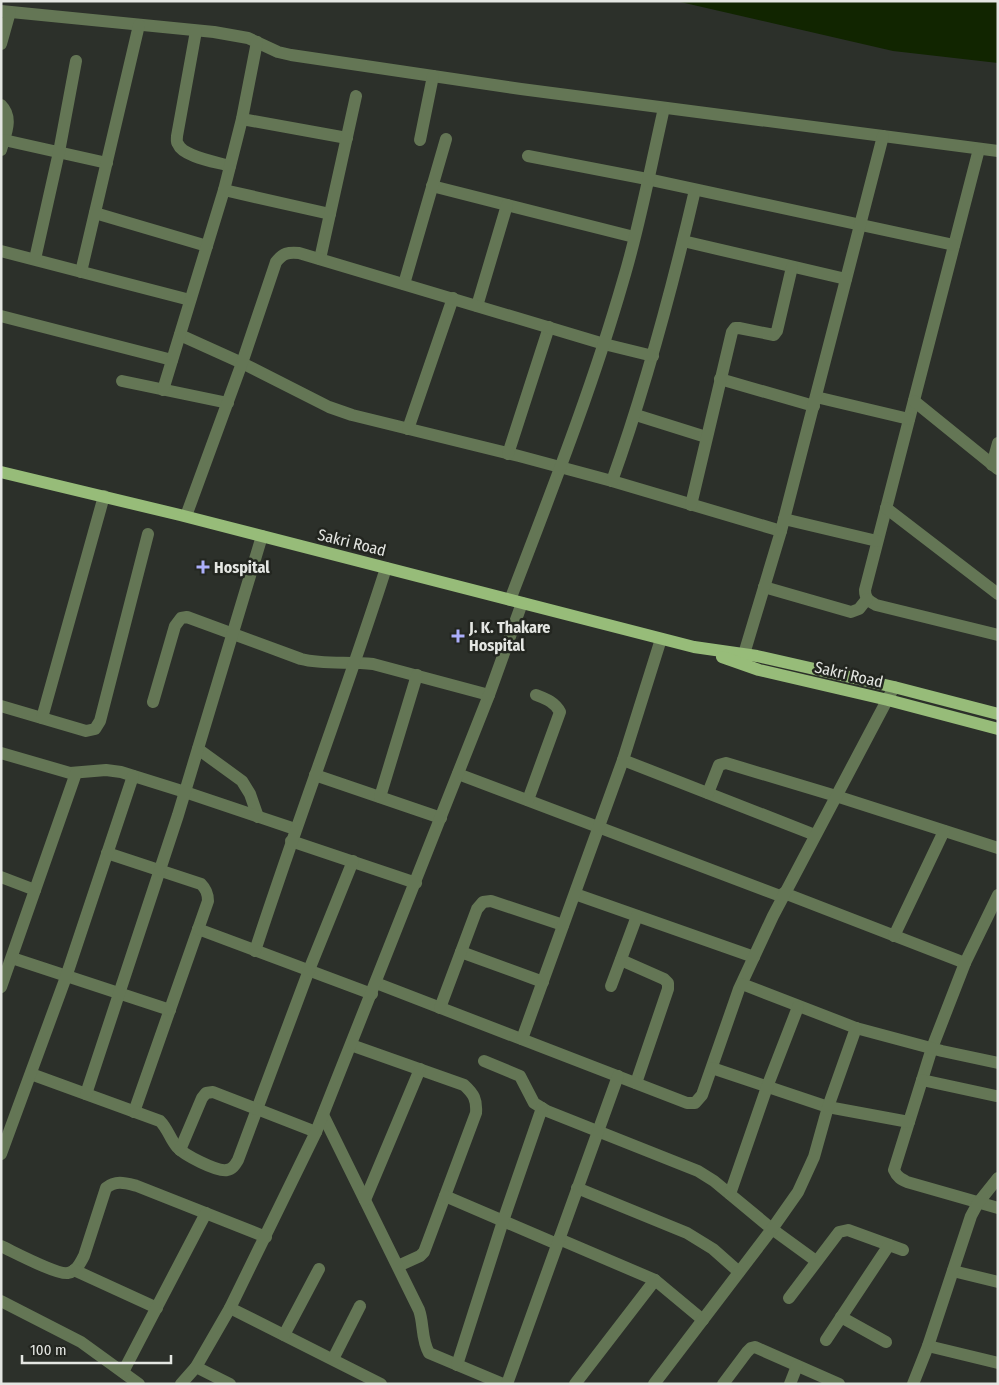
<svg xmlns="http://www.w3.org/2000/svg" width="999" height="1385" viewBox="0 0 999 1385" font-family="'Fira Sans Condensed',sans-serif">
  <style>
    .water { fill: #112500 }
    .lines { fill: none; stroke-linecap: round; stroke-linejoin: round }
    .minor { stroke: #647655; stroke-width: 12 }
    .major { stroke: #97bc79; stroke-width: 12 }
    .poi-dot { fill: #acaffb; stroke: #232620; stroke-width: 2 }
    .labels { text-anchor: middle; stroke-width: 5; stroke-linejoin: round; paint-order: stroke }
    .street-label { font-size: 16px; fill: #e4e6e2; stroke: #232620 }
    .poi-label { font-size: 16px; font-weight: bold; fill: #e4e6e2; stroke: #232620; text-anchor: start }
  </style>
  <rect width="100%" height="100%" fill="#2c302a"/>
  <polygon class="water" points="676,1 998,1 998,63 893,51"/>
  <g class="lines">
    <g class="minor">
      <polyline points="1,11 214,32 248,38 278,52 291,55 521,89 998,151"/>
      <path d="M196 31 177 136C177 139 176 142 178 144 183 157 217 162 230 166"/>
      <polyline points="1,44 10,12"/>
      <path d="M1 105C14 118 5 135 1 150"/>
      <polyline points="242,119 347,138"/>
      <polyline points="4,140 107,163"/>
      <polyline points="420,140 433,76"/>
      <path d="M979 149 865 590C865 599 869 601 876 605L998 635"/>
      <polyline points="528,156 647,179 954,245"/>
      <polyline points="432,186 634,237"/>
      <polyline points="224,190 330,214"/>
      <polyline points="95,213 207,246"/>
      <polyline points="683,241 846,279"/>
      <polyline points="1,251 190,300"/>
      <polyline points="35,259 59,152 76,61"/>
      <polyline points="320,259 356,96"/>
      <polyline points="81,272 139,25"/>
      <polyline points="404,284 446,139"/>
      <polyline points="477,306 507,205"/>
      <polyline points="1,316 172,360"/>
      <polyline points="180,335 242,363 329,407 352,415 519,456 612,481 781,531"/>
      <polyline points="720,379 814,406"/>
      <polyline points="122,381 228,403"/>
      <polyline points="163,390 224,190 242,119 257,42"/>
      <polyline points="816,397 909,419"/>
      <polyline points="914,401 998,469"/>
      <polyline points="636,415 706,437"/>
      <polyline points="408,429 453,298"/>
      <polyline points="508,454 549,327"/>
      <polyline points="992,465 998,443"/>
      <path d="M612 481C646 386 672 289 695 190"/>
      <polyline points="691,505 732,332 735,328 739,328 774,335 777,331 792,267"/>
      <polyline points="886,508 998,594"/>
      <path d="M186 516 242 363 276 262C283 253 288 252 299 253L604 344 653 356"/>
      <polyline points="784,519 877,541"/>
      <polyline points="764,587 851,612 859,609 867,599"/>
      <path d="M510 600C550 495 592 389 623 281 640 225 651 165 664 108"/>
      <polyline points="744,654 781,531 883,136"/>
      <path d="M153 702 175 626 181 618 187 617 301 659C324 665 349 661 373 664L489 695"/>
      <polyline points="1,706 86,731 95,729 100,721 148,534"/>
      <polyline points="42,718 104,496"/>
      <polyline points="198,749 242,781 250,794 258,817"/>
      <polyline points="1,753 70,773 106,770 121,772 185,792 295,829"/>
      <polyline points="623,760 815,835"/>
      <polyline points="458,774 783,897"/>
      <polyline points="315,775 441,818"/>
      <polyline points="708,793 719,765 726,763 836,796 998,848"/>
      <polyline points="380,797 417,675"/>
      <path d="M528 800 560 712C555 702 546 699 536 695"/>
      <polyline points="291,841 416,883"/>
      <path d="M107 853 201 884C206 889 208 893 208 901L134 1112"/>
      <polyline points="1,877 35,890"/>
      <polyline points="784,893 965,963"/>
      <polyline points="575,894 754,957"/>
      <path d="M998 895 965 963 932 1048 894 1170C897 1177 901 1179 907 1182L998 1208"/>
      <polyline points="198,929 372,994"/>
      <polyline points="894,936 944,831"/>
      <path d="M255 951C297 822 345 696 386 568"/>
      <polyline points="461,952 543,982"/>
      <polyline points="12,958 170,1010"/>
      <polyline points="621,960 664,979 668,983 668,989 636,1083"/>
      <polyline points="376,983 687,1103 695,1103 702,1095 739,989 773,916 894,687"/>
      <polyline points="742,984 856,1028 942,1051 998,1063"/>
      <polyline points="611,986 637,916"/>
      <polyline points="1,987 76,773"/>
      <polyline points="440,1008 477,909 483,902 491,901 563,925"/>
      <polyline points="522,1039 623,760 661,639"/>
      <path d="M351 1045 464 1085C474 1094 477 1100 476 1113L424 1252 420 1256 398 1266"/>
      <polyline points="484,1061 520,1076 534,1103 547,1111 698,1171 714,1181 772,1229 816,1261"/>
      <polyline points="712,1068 828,1107 909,1122"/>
      <path d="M31 1074 160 1121C168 1129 170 1139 177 1147 184 1155 217 1172 227 1170 233 1169 235 1165 238 1160L309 970 353 861"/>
      <polyline points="922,1080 996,1096"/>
      <polyline points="86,1094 178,815 262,536"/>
      <path d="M323 1115 419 1310C424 1324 421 1339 429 1353L503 1384"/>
      <polyline points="180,1150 202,1098 206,1093 213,1092 316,1132"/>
      <polyline points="1,1154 66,977 133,776"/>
      <polyline points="577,1188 687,1233 713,1249 739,1272"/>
      <polyline points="730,1194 767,1087 798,1007"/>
      <polyline points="445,1196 557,1244"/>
      <polyline points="365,1200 420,1069"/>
      <polyline points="559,1239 655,1280 703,1320"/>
      <path d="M1 1246C14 1252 57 1275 68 1273 77 1271 80 1263 84 1256L106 1188C116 1180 125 1183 137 1186L266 1237"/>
      <polyline points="74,1270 157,1308"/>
      <polyline points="953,1271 998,1282"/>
      <polyline points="789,1298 839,1232 848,1230 903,1250"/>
      <polyline points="1,1301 81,1342 139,1384"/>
      <polyline points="230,1308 381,1384"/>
      <polyline points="841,1317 886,1342"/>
      <polyline points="284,1335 319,1269"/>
      <polyline points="826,1340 889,1245"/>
      <polyline points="928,1346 998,1363"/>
      <polyline points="333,1359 360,1306"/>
      <polyline points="457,1365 503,1221 542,1108"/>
      <polyline points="196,1367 230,1384"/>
      <polyline points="123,1372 206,1213"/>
      <polyline points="181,1384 196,1367 230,1308 316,1132 489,695 522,603"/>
      <polyline points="507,1384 618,1076"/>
      <polyline points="575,1384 655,1280"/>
      <polyline points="654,1384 772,1229 798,1192 814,1157 828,1107 856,1028"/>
      <polyline points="723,1384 747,1352 751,1348 755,1347 839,1384"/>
      <polyline points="790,1384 797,1366"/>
      <polyline points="913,1384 928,1346 971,1216 978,1203 998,1178"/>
    </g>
    <g class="major">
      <polyline points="1,472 180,515 694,647 757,656 894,687 998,714"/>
      <polyline points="722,657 759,670 888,700 998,729"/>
    </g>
  </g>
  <g class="poi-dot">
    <path d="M200.5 559.5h5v5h5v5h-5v5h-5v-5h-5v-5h5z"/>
    <path d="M455.5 628.5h5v5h5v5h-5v5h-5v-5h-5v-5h5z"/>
  </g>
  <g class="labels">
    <g class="street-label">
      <text transform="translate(352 542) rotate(14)" y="6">Sakri Road</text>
      <text transform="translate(849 674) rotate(13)" y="6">Sakri Road</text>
    </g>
    <g class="poi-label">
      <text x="214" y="573">Hospital</text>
      <text x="469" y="633">J. K. Thakare<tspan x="469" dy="18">Hospital</tspan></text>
    </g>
  </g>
  <rect width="999" height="1385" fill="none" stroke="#e4e6e2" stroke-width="5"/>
  <path d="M22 1355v8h149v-8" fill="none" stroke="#e4e6e2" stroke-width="2.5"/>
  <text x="30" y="1355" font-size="15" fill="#e4e6e2" stroke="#232620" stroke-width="4" paint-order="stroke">100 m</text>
</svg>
